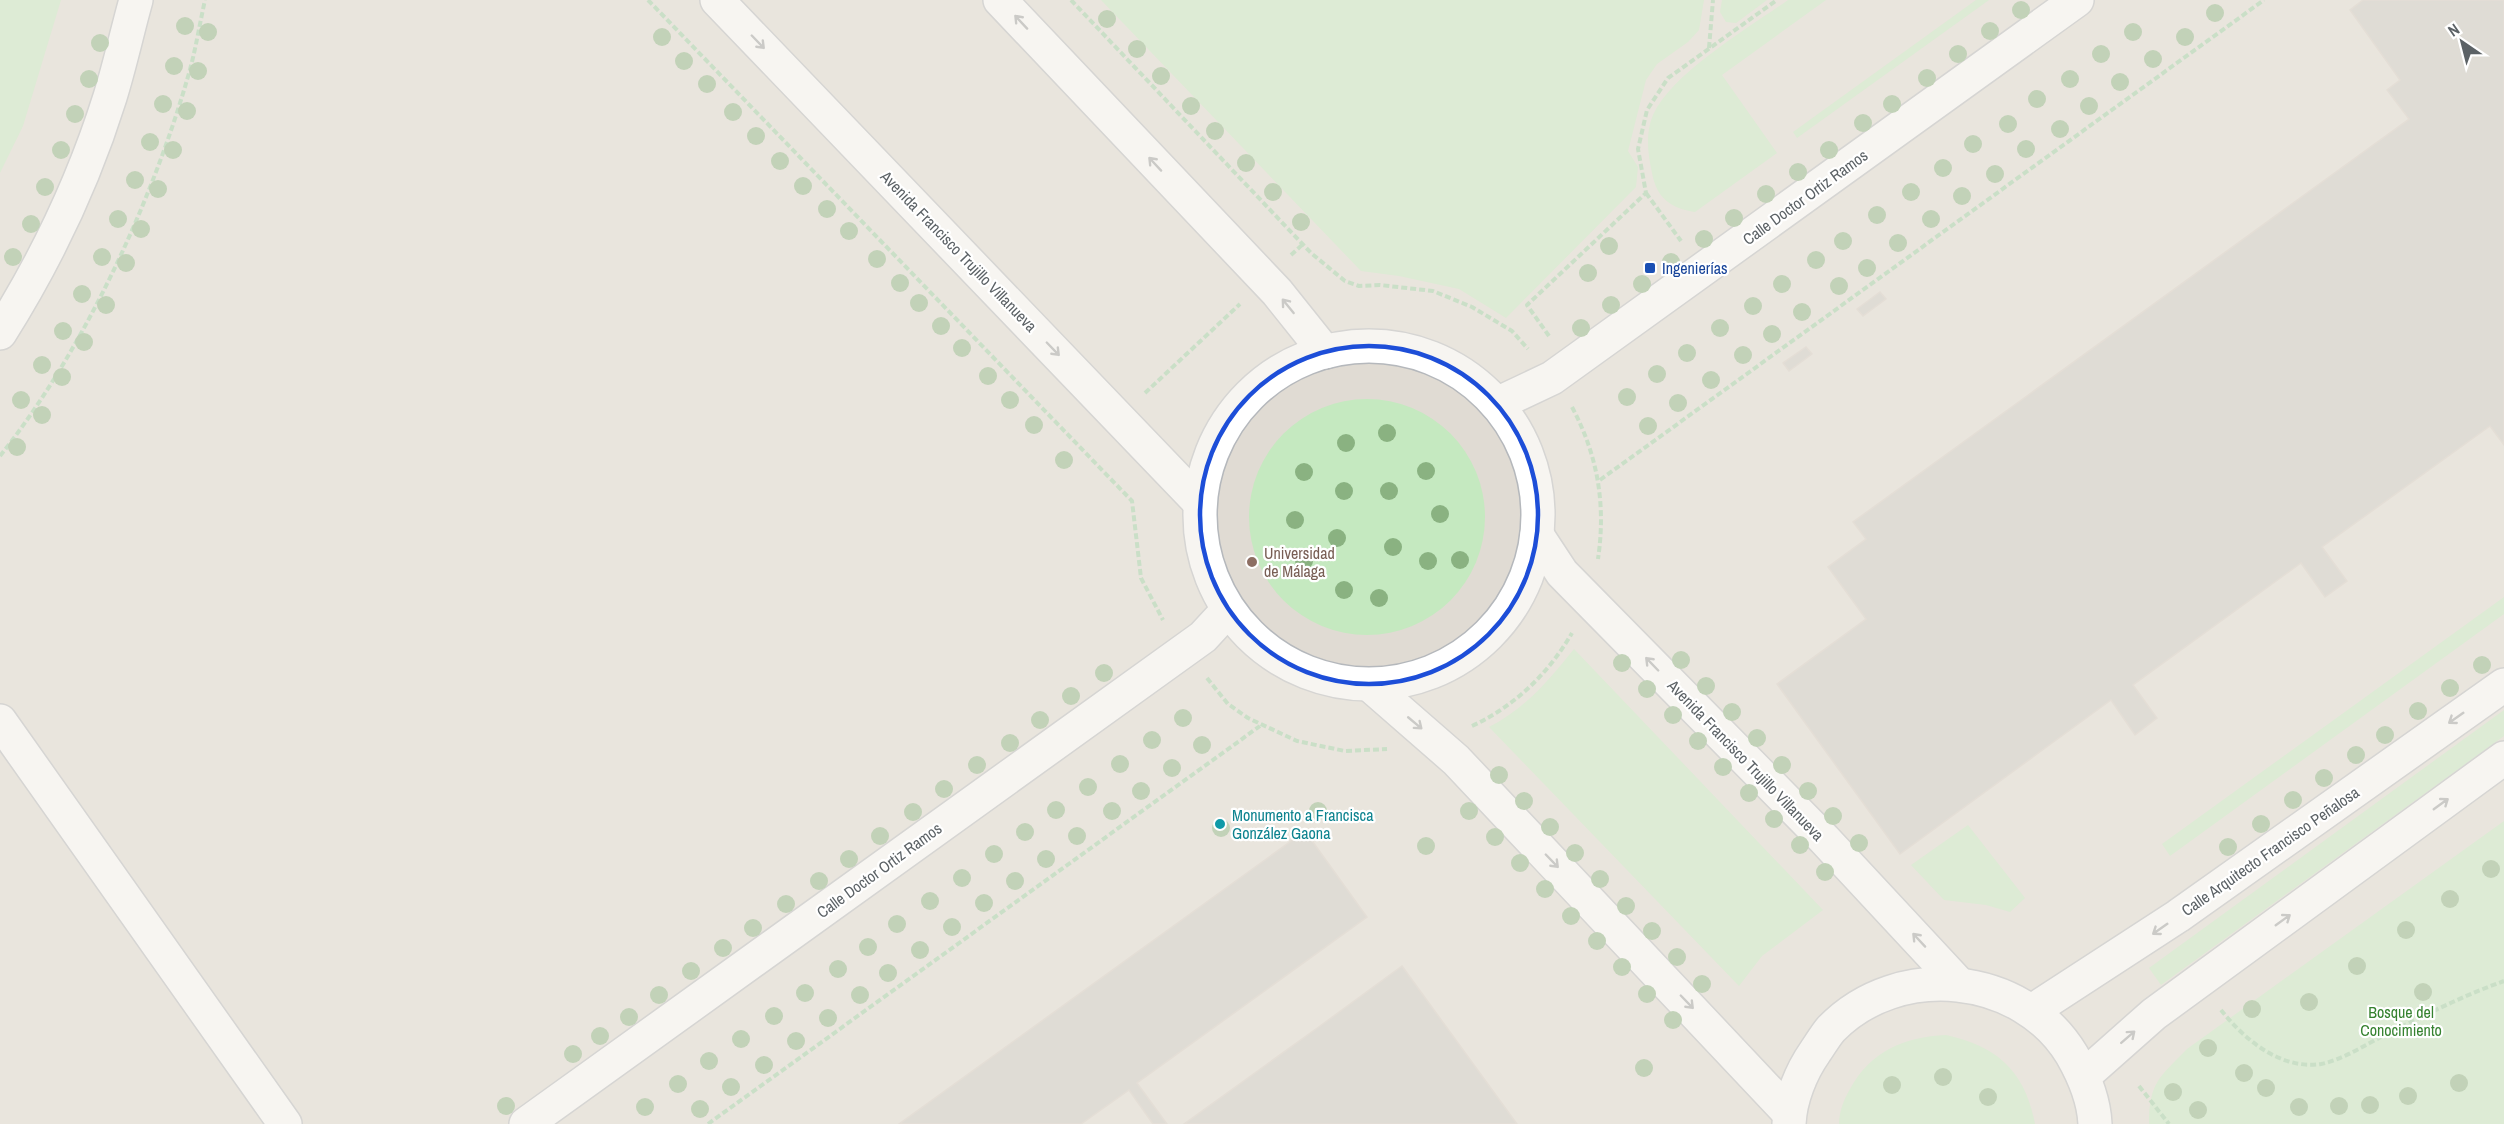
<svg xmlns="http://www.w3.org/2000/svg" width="2504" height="1124" viewBox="0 0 2504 1124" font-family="'Archivo Narrow',sans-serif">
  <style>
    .education { fill: #e0dbd3 }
    .green { fill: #c5e9c0 }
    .building { fill: #cbc7c2; stroke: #d5cdc3; stroke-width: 1.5 }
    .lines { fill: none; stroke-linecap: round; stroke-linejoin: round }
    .minor-casing { stroke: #b5b8bc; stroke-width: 36 }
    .path { stroke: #9bcfa3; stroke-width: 4; stroke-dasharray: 6 3; stroke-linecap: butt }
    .minor { stroke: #fff; stroke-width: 33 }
    .tree { fill: #8ab281 }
    .oneway { stroke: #9da1a3 }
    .marked { fill: none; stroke: #1d4ed8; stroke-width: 4.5; stroke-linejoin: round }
    .transit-dot { fill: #1a4fb4; stroke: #fff; stroke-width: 2 }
    .education-dot { fill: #8d6e63; stroke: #fff; stroke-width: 2 }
    .culture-dot { fill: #0f9aa8; stroke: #fff; stroke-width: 2 }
    .labels { text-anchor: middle; stroke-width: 4.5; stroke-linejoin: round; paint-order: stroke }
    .street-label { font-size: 16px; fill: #5c6266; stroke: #fff }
    .transit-label { font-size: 16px; fill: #164399; stroke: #fff; text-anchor: start }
    .education-label { font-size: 16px; fill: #785e54; stroke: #fff; text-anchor: start }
    .culture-label { font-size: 16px; fill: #0d838f; stroke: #fff; text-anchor: start }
    .park-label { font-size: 16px; fill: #368230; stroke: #fff }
  </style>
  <rect width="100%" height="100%" fill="#f0ece5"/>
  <rect class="education" x="0" y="0" width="2504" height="1124"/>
  <g class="green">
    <polygon points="0,0 61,0 23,126 0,173"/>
    <polygon points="1101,0 1704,0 1699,30 1688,42 1657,64 1646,80 1628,151 1638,167 1636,187 1506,318 1459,289 1399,276 1361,271"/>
    <polygon points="1722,0 1767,0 1736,23 1726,22 1720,12"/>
    <path d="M1788 0H1826L1722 75 1777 153 1695 212C1671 208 1657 199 1652 173 1648 154 1645 134 1653 115 1673 72 1749 28 1788 0Z"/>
    <polygon points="1976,0 1989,0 1797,138 1793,132"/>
    <circle cx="1367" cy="517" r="118"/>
    <polygon points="2504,597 2504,614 2170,856 2162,844"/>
    <path d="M1574 649 1823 910 1762 956 1739 986 1489 727C1525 709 1549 680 1574 649Z"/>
    <polygon points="2504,710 2504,736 2161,985 2149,968"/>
    <path d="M2504 821V1124H2149C2149 1082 2160 1077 2187 1049Z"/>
    <polygon points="1968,825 2025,898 2010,912 1986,905 1944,900 1911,865"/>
    <path d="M1946 1035C1997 1046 2025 1071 2035 1124H1839C1839 1112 1844 1099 1850 1089 1871 1051 1904 1037 1946 1035Z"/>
  </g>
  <g class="building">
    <polygon points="2363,0 2504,0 2504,445 2490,426 2322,547 2347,581 2325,597 2301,563 2133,685 2157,718 2135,735 2111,700 1900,854 1777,684 1866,619 1828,567 1866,539 1853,522 2409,119 2387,90 2400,80 2350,10"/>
    <polygon points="1880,292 1886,299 1863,316 1857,309"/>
    <polygon points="1806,347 1812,354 1789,371 1783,363"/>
    <polygon points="1305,831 1367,917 1137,1083 1167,1124 1153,1124 1129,1090 1081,1124 899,1124"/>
    <polygon points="1402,966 1517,1124 1184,1124 1320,1026"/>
  </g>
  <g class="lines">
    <g class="minor-casing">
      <g id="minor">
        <polyline points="717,0 1199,502"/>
        <polyline points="1000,0 1277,292 1325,352"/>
        <path d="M0 333C46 260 84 180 110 97 120 65 127 32 136 0"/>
        <circle cx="1369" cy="515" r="169"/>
        <polyline points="1497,404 1552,378 2077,0"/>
        <polyline points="1537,535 1562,573 1824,839 1958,983"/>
        <polyline points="1370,685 1456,760 1789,1113"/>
        <polyline points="0,721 285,1124"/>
        <polyline points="2032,1011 2178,916 2504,685"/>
        <polyline points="2084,1076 2154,1014 2504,758"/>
        <polyline points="526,1124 1203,637 1227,611"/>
        <path d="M1789 1124C1790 1099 1801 1072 1815 1052 1820 1045 1825 1036 1831 1029 1898 960 2022 972 2072 1055 2084 1076 2094 1100 2095 1124"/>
      </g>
    </g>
    <g class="path">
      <polyline points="648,0 1132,501 1141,578 1163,620"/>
      <polyline points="1071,0 1311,253 1345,281 1359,286 1380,285 1433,291 1472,307 1512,331 1528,349"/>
      <polyline points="1709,48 1713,0"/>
      <polyline points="1646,193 1681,241"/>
      <polyline points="1291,255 1303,244"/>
      <polyline points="1549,336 1527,305 1646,193 1638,149 1647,110 1668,78 1777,0"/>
      <polyline points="1145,393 1240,304"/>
      <path d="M1572 407C1598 456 1606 505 1598 559"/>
      <path d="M0 456C82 353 150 207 187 80 195 54 199 27 205 0"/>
      <polyline points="1600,480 2264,0"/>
      <polyline points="1207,678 1228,704 1248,718 1297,741 1345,751 1387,749"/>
      <path d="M1472 726C1515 706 1548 674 1572 633"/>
      <path d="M2221 1010C2244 1039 2280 1070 2321 1064 2342 1060 2365 1045 2383 1036 2423 1016 2462 996 2504 981"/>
      <polyline points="2139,1086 2169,1124"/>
      <polyline points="708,1124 1260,726"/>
    </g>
    <use href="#minor" class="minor"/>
  </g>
  <g class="tree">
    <circle cx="2021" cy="10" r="9"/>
    <circle cx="2215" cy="13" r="9"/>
    <circle cx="1107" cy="19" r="9"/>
    <circle cx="185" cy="26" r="9"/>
    <circle cx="1990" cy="31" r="9"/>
    <circle cx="208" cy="32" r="9"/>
    <circle cx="2133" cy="32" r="9"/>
    <circle cx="662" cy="37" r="9"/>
    <circle cx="2185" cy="37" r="9"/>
    <circle cx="100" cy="43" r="9"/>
    <circle cx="1137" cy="49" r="9"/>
    <circle cx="1958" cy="54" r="9"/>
    <circle cx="2101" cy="54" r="9"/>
    <circle cx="2153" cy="59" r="9"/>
    <circle cx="684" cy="61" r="9"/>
    <circle cx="174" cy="66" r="9"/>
    <circle cx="198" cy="71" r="9"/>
    <circle cx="1161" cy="76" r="9"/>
    <circle cx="1927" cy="78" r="9"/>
    <circle cx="89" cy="79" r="9"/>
    <circle cx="2070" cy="79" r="9"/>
    <circle cx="2120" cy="82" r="9"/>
    <circle cx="707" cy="84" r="9"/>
    <circle cx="2037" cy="99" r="9"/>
    <circle cx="163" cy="104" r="9"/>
    <circle cx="1892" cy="104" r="9"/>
    <circle cx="1191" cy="106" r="9"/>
    <circle cx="2089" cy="106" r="9"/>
    <circle cx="187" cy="111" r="9"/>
    <circle cx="733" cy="112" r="9"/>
    <circle cx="75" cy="114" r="9"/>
    <circle cx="1863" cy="123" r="9"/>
    <circle cx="2008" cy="124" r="9"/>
    <circle cx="2060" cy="129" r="9"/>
    <circle cx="1215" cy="131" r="9"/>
    <circle cx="756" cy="136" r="9"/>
    <circle cx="150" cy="142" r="9"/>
    <circle cx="1973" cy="144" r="9"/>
    <circle cx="2026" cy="149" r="9"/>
    <circle cx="61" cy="150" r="9"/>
    <circle cx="173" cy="150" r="9"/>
    <circle cx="1829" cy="150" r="9"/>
    <circle cx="780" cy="161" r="9"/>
    <circle cx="1246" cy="163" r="9"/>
    <circle cx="1943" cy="168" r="9"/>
    <circle cx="1798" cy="172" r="9"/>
    <circle cx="1995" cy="174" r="9"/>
    <circle cx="135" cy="180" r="9"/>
    <circle cx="803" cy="186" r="9"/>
    <circle cx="45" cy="187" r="9"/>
    <circle cx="158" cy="189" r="9"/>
    <circle cx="1273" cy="192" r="9"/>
    <circle cx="1911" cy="192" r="9"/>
    <circle cx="1766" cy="194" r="9"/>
    <circle cx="1962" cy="196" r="9"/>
    <circle cx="827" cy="209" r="9"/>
    <circle cx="1877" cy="215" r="9"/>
    <circle cx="1734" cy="218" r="9"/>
    <circle cx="118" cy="219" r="9"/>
    <circle cx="1931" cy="219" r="9"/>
    <circle cx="1301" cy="222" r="9"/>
    <circle cx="31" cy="224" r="9"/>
    <circle cx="141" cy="229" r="9"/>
    <circle cx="849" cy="231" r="9"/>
    <circle cx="1704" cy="239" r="9"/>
    <circle cx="1843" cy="241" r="9"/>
    <circle cx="1898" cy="243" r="9"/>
    <circle cx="1609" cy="246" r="9"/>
    <circle cx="13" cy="257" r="9"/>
    <circle cx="102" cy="257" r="9"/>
    <circle cx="877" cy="259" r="9"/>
    <circle cx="1816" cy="260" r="9"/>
    <circle cx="1671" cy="262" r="9"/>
    <circle cx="126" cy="263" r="9"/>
    <circle cx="1867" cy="268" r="9"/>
    <circle cx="1588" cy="273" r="9"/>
    <circle cx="900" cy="283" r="9"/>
    <circle cx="1642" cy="284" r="9"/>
    <circle cx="1782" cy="284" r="9"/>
    <circle cx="1839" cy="286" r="9"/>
    <circle cx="82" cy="294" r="9"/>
    <circle cx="919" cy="303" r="9"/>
    <circle cx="106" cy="305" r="9"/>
    <circle cx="1611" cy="305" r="9"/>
    <circle cx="1753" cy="306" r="9"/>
    <circle cx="1802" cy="312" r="9"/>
    <circle cx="941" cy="326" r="9"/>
    <circle cx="1581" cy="328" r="9"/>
    <circle cx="1720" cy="328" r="9"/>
    <circle cx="63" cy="331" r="9"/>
    <circle cx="1772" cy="334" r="9"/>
    <circle cx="84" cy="342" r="9"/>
    <circle cx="962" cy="348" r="9"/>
    <circle cx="1687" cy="353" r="9"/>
    <circle cx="1743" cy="355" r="9"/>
    <circle cx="42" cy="365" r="9"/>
    <circle cx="1657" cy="374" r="9"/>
    <circle cx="988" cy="376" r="9"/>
    <circle cx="62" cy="377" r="9"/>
    <circle cx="1711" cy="380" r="9"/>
    <circle cx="1627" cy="397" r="9"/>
    <circle cx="21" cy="400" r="9"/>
    <circle cx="1010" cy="400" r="9"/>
    <circle cx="1678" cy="403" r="9"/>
    <circle cx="42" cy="415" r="9"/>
    <circle cx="1034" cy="425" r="9"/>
    <circle cx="1648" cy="426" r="9"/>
    <circle cx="1387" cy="433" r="9"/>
    <circle cx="1346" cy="443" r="9"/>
    <circle cx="17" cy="447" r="9"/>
    <circle cx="1064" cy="460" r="9"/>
    <circle cx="1426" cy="471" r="9"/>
    <circle cx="1304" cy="472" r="9"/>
    <circle cx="1344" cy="491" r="9"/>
    <circle cx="1389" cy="491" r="9"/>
    <circle cx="1440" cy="514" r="9"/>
    <circle cx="1295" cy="520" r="9"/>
    <circle cx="1337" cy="538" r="9"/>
    <circle cx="1393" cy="547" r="9"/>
    <circle cx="1460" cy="560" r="9"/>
    <circle cx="1304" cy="561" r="9"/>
    <circle cx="1428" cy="561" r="9"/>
    <circle cx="1344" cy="590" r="9"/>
    <circle cx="1379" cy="598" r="9"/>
    <circle cx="1681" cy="660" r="9"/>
    <circle cx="1622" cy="663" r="9"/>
    <circle cx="2482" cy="665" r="9"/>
    <circle cx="1104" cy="673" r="9"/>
    <circle cx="1706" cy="686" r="9"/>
    <circle cx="2450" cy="688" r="9"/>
    <circle cx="1647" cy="689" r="9"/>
    <circle cx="1071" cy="696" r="9"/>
    <circle cx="2418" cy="711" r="9"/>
    <circle cx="1732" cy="712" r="9"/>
    <circle cx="1673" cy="715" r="9"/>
    <circle cx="1183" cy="718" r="9"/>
    <circle cx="1040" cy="720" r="9"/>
    <circle cx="2385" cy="735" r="9"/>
    <circle cx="1757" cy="738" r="9"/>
    <circle cx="1152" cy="740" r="9"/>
    <circle cx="1698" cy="741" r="9"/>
    <circle cx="1010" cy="743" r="9"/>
    <circle cx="1202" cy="745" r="9"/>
    <circle cx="2356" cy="755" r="9"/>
    <circle cx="1120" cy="764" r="9"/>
    <circle cx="977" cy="765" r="9"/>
    <circle cx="1782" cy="765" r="9"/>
    <circle cx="1723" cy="767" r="9"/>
    <circle cx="1172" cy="768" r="9"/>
    <circle cx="1499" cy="775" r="9"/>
    <circle cx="2324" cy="778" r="9"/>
    <circle cx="1088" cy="787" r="9"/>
    <circle cx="944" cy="789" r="9"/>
    <circle cx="1141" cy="791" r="9"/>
    <circle cx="1808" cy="791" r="9"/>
    <circle cx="1749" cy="793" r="9"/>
    <circle cx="2293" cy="800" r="9"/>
    <circle cx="1524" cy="801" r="9"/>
    <circle cx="1056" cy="810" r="9"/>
    <circle cx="1112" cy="811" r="9"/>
    <circle cx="1318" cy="811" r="9"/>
    <circle cx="1469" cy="811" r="9"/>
    <circle cx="913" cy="812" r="9"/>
    <circle cx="1833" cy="816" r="9"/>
    <circle cx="1774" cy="819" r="9"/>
    <circle cx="2261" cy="824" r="9"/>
    <circle cx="1550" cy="827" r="9"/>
    <circle cx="1221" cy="828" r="9"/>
    <circle cx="1025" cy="832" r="9"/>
    <circle cx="880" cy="836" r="9"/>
    <circle cx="1077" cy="836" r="9"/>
    <circle cx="1495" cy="837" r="9"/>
    <circle cx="1859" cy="843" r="9"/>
    <circle cx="1800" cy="845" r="9"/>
    <circle cx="1426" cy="846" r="9"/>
    <circle cx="2228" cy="847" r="9"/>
    <circle cx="1575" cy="853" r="9"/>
    <circle cx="994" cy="854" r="9"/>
    <circle cx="849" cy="859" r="9"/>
    <circle cx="1046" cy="859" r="9"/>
    <circle cx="1520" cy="863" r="9"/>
    <circle cx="2491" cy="869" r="9"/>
    <circle cx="1825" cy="872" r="9"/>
    <circle cx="962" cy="878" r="9"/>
    <circle cx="1600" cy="879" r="9"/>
    <circle cx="819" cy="881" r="9"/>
    <circle cx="1015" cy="881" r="9"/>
    <circle cx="1545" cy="889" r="9"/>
    <circle cx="2450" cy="899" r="9"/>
    <circle cx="930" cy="901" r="9"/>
    <circle cx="984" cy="903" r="9"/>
    <circle cx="786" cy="904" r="9"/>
    <circle cx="1626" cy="906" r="9"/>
    <circle cx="1571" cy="916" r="9"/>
    <circle cx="897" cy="924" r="9"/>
    <circle cx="952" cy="927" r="9"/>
    <circle cx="753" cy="928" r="9"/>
    <circle cx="2406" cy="930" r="9"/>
    <circle cx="1652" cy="931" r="9"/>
    <circle cx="1597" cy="941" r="9"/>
    <circle cx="868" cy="947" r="9"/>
    <circle cx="723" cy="948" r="9"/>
    <circle cx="920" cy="950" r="9"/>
    <circle cx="1677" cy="957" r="9"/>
    <circle cx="2357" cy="966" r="9"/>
    <circle cx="1622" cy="967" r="9"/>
    <circle cx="838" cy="969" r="9"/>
    <circle cx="691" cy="971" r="9"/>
    <circle cx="888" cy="973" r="9"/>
    <circle cx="1702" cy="984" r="9"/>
    <circle cx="2423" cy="992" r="9"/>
    <circle cx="805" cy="993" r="9"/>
    <circle cx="1647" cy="994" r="9"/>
    <circle cx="659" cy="995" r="9"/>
    <circle cx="860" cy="995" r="9"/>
    <circle cx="2309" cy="1002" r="9"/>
    <circle cx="2252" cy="1009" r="9"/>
    <circle cx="774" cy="1016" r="9"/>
    <circle cx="629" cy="1017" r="9"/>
    <circle cx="828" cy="1018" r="9"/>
    <circle cx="1673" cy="1020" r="9"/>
    <circle cx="600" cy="1036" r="9"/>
    <circle cx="741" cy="1039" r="9"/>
    <circle cx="796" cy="1041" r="9"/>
    <circle cx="2208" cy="1048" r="9"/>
    <circle cx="573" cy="1054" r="9"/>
    <circle cx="709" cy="1061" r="9"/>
    <circle cx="764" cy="1065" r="9"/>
    <circle cx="1644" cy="1068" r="9"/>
    <circle cx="2244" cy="1073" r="9"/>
    <circle cx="1943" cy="1077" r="9"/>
    <circle cx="2459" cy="1083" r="9"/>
    <circle cx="678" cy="1084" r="9"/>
    <circle cx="1892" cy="1085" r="9"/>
    <circle cx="731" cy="1087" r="9"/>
    <circle cx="2266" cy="1088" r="9"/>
    <circle cx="2173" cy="1092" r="9"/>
    <circle cx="2408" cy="1096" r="9"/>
    <circle cx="1988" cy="1097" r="9"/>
    <circle cx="2370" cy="1105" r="9"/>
    <circle cx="506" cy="1106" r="9"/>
    <circle cx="2339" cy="1106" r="9"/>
    <circle cx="645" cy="1107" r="9"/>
    <circle cx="2299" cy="1107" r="9"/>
    <circle cx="700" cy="1109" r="9"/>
    <circle cx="2198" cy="1110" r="9"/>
  </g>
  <defs><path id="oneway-shaft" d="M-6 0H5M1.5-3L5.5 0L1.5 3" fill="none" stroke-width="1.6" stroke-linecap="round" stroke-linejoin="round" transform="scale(1.5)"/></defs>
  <g class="oneway">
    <use href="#oneway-shaft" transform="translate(1021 22) rotate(-133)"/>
    <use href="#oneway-shaft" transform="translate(758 42) rotate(46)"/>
    <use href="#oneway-shaft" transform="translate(1155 164) rotate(-133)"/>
    <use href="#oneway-shaft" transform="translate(1288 306) rotate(-129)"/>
    <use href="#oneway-shaft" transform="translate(1053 349) rotate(46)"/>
    <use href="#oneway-shaft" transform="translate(1652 664) rotate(-134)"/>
    <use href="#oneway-shaft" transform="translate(2456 718) rotate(145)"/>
    <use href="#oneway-shaft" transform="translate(1415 723) rotate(40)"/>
    <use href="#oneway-shaft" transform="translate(2441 804) rotate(-36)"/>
    <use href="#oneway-shaft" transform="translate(1552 861) rotate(46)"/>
    <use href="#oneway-shaft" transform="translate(2283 920) rotate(-36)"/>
    <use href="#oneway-shaft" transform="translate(2160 929) rotate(145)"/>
    <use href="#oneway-shaft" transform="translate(1919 940) rotate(-133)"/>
    <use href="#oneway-shaft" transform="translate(1687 1002) rotate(46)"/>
    <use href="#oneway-shaft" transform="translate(2128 1037) rotate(-41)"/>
  </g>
  <path d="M0 0H2504V1124H0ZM1200 515a169 169 0 1 1 338 0a169 169 0 1 1-338 0Z" fill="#f0ece5" fill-opacity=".55" fill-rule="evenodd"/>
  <path class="marked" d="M1200 515a169 169 0 1 1 338 0a169 169 0 1 1-338 0Z"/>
  <rect class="transit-dot" x="1644" y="262" width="12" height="12" rx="3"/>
  <circle class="education-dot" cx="1252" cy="562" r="6"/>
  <circle class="culture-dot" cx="1220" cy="824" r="6"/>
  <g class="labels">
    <g class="street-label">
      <text transform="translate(1805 197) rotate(-36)" y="6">Calle Doctor Ortiz Ramos</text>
      <text transform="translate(959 251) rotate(46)" y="6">Avenida Francisco Trujillo Villanueva</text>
      <text transform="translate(1746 760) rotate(46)" y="6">Avenida Francisco Trujillo Villanueva</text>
      <text transform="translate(2270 851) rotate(-35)" y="6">Calle Arquitecto Francisco Peñalosa</text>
      <text transform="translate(879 870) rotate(-36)" y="6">Calle Doctor Ortiz Ramos</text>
    </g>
    <g class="transit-label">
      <text x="1662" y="274">Ingenierías</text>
    </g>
    <g class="education-label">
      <text x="1264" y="559">Universidad<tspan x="1264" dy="18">de Málaga</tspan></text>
    </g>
    <g class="culture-label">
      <text x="1232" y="821">Monumento a Francisca<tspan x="1232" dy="18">González Gaona</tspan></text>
    </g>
    <g class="park-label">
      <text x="2401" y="1018">Bosque del<tspan x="2401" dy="18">Conocimiento</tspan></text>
    </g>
  </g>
  <g transform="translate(2462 42) rotate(325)" stroke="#ffffff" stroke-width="4.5" paint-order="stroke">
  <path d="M0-4.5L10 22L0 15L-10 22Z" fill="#5c6266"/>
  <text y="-9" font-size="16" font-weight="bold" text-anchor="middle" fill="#5c6266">N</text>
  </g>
</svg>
